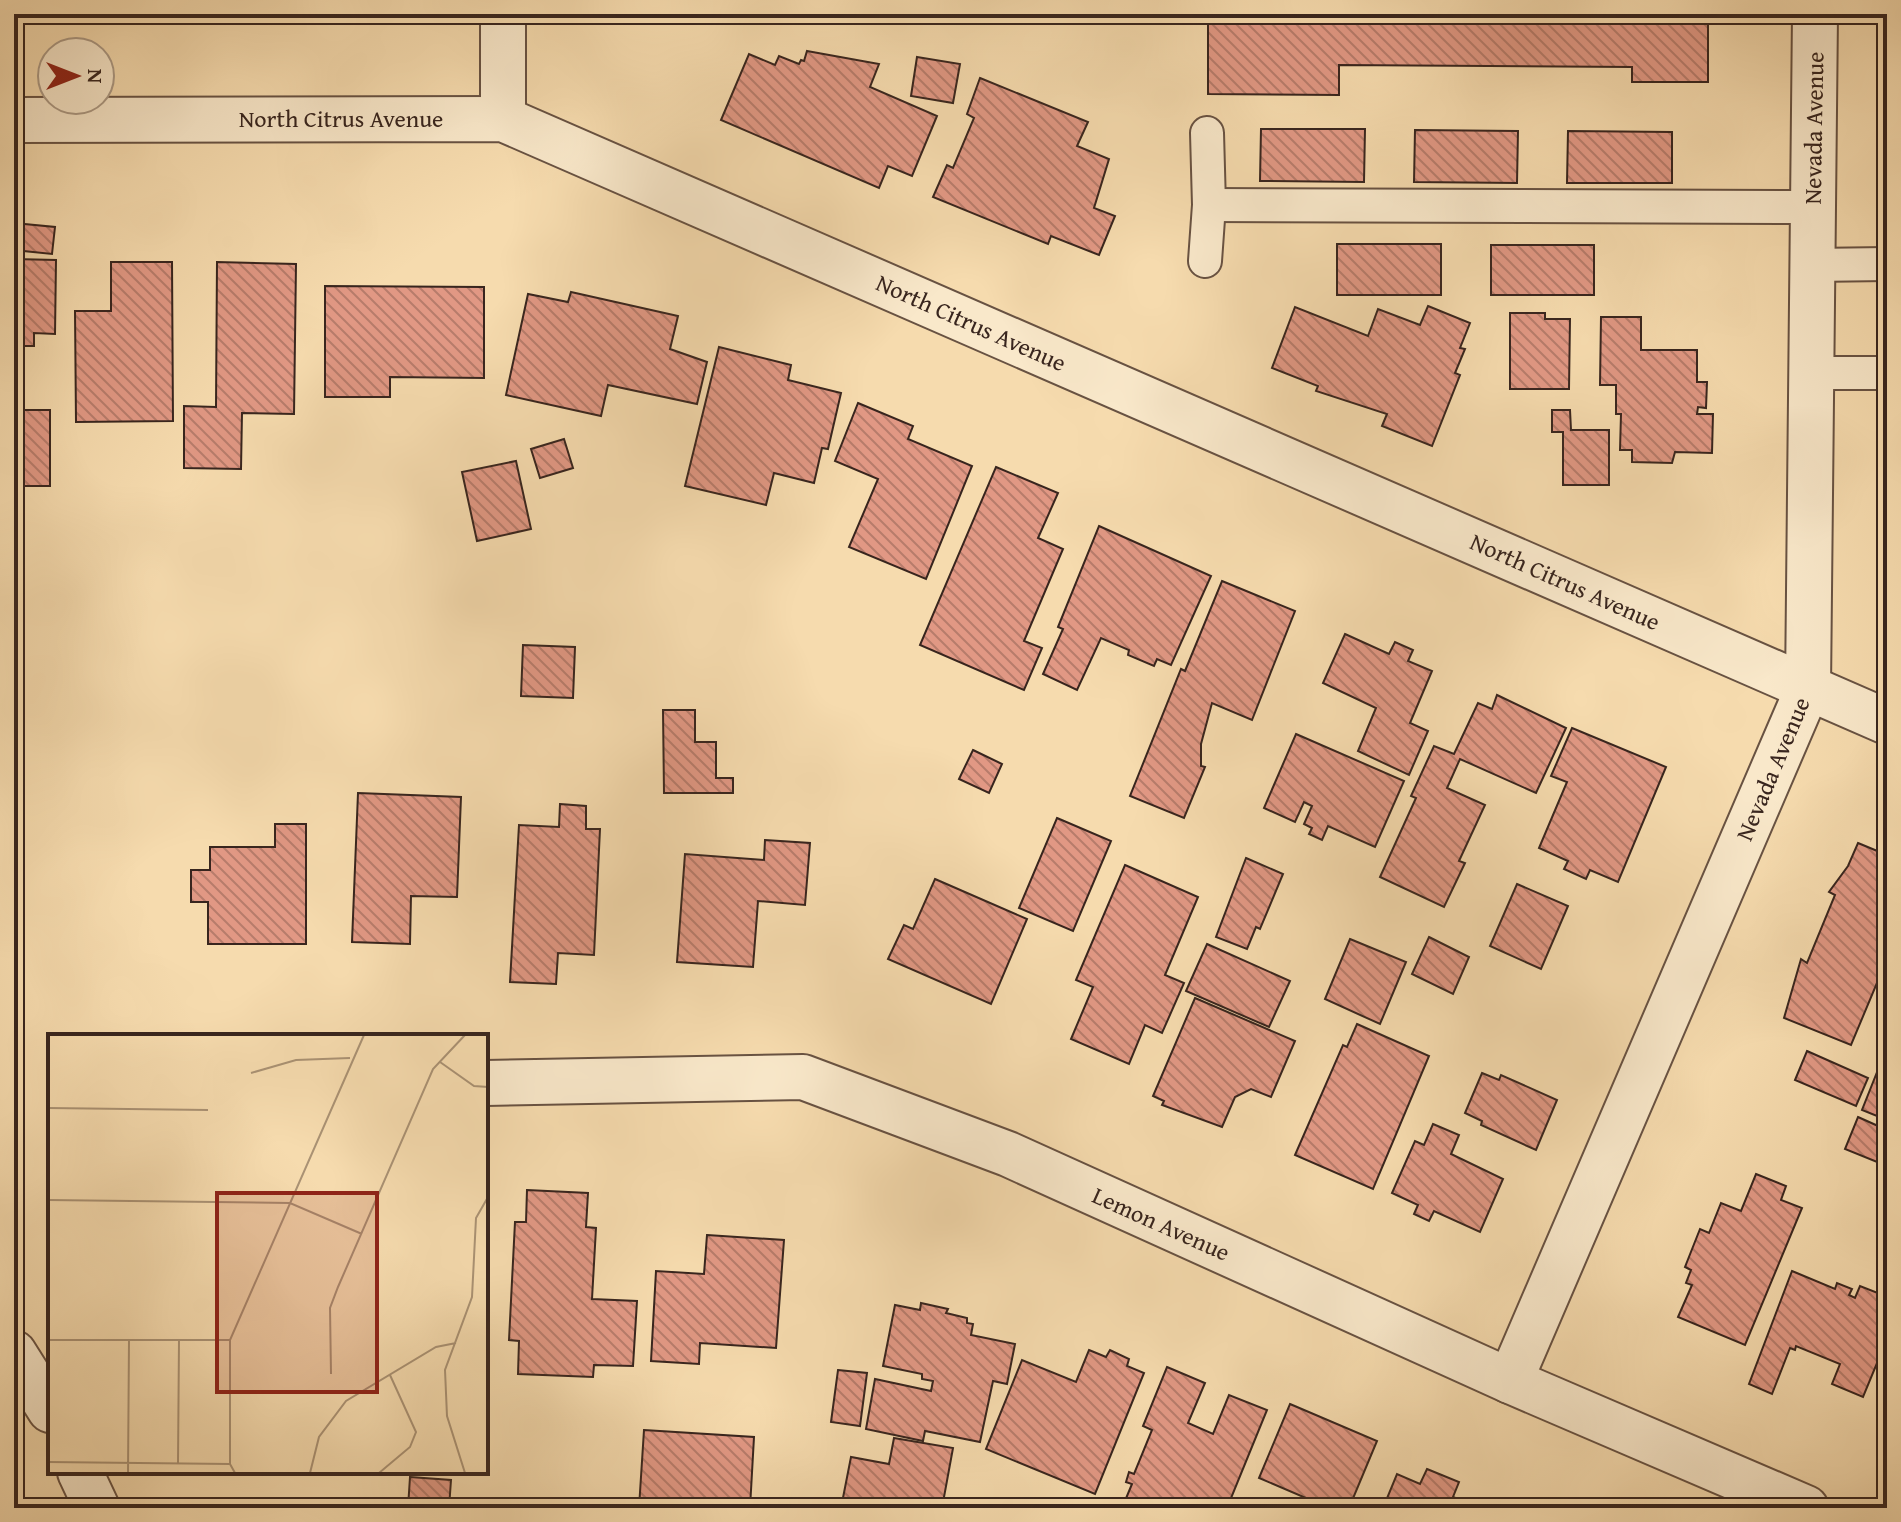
<svg xmlns="http://www.w3.org/2000/svg" width="1901" height="1522" viewBox="0 0 1901 1522" font-family="'Gentium Book Plus',serif">
  <style>
    .building { fill: url(#building-back-hatch); stroke: #38251e; stroke-width: 2 }
    .lines { fill: none; stroke-linecap: round; stroke-linejoin: round }
    .service-casing { stroke: #685242; stroke-width: 36 }
    .minor-casing { stroke: #685242; stroke-width: 48 }
    .tertiary-casing { stroke: #685242; stroke-width: 48 }
    .service { stroke: #f9e8ca; stroke-width: 32 }
    .minor { stroke: #f9e8ca; stroke-width: 44 }
    .tertiary { stroke: #f9e8ca; stroke-width: 44 }
    .labels { text-anchor: middle; stroke-width: 6; stroke-linejoin: round; paint-order: stroke }
    .street-label { font-size: 24px; fill: #38251e; stroke: #f9e8ca }
    .inset-road { fill: none; stroke: #aa9274; stroke-width: 2 }
    .view { fill: #8f2418; fill-opacity: 0.15; stroke: #8f2418; stroke-width: 4 }
    .inset-edge { fill: none; stroke: #38251e; stroke-width: 4 }
  </style>
  <defs>
    <pattern id="building-back-hatch" width="6" height="6" patternUnits="userSpaceOnUse" patternTransform="scale(2)"><rect width="6" height="6" fill="#e19884"/><path d="M-1 5l2 2M0 0l6 6M5-1l2 2" fill="none" stroke="#b77c6b"/></pattern>
  </defs>
  <rect width="100%" height="100%" fill="#f6dbae"/>
  <filter id="stains"><feTurbulence type="fractalNoise" baseFrequency=".0025" numOctaves="4"/><feColorMatrix values="0 0 0 0 .2 0 0 0 0 .09 0 0 0 0 .02 0 0 0 .5 -.17"/></filter>
  <radialGradient id="worn" r=".72"><stop offset=".6" stop-color="#630" stop-opacity="0"/><stop offset="1" stop-color="#630" stop-opacity=".3"/></radialGradient>
  <g class="building">
    <polygon points="174,14 295,14 295,17 174,16"/>
    <polygon points="368,14 413,14 413,23 368,22"/>
    <rect x="1086" y="14" width="66" height="10"/>
    <polygon points="1208,14 1708,14 1708,82 1632,82 1632,67 1339,65 1339,95 1208,94"/>
    <polygon points="807,51 879,64 870,87 937,116 912,176 888,166 879,188 721,120 749,54 775,65 779,56 799,64 801,60 804,61"/>
    <polygon points="917,57 960,64 953,103 911,96"/>
    <polygon points="980,78 1088,122 1077,146 1109,159 1094,208 1115,216 1099,255 1051,236 1048,244 933,197 947,165 953,168 974,118 967,114"/>
    <polygon points="1261,129 1365,129 1364,182 1260,181"/>
    <polygon points="1415,130 1518,131 1517,183 1414,182"/>
    <polygon points="1568,131 1672,132 1672,183 1567,183"/>
    <polygon points="14,223 55,227 52,254 14,250"/>
    <rect x="1337" y="244" width="104" height="51"/>
    <rect x="1491" y="245" width="103" height="50"/>
    <polygon points="14,259 56,260 55,334 34,333 34,346 14,346"/>
    <polygon points="111,262 172,262 173,421 76,422 75,311 111,311"/>
    <polygon points="217,262 296,264 294,414 242,413 241,469 184,468 184,406 216,407"/>
    <polygon points="325,286 484,287 484,378 390,377 390,397 325,397"/>
    <polygon points="571,292 678,316 670,349 707,362 697,404 608,385 601,416 506,395 528,294 568,302"/>
    <polygon points="1428,306 1470,323 1460,348 1465,349 1455,373 1460,375 1432,446 1382,426 1387,414 1316,391 1318,386 1272,368 1295,307 1368,336 1378,309 1420,325"/>
    <polygon points="1510,313 1545,313 1545,319 1570,319 1569,389 1510,389"/>
    <polygon points="1601,317 1641,317 1641,350 1697,350 1697,382 1707,382 1706,408 1698,407 1697,414 1713,414 1712,453 1675,452 1672,463 1632,462 1632,450 1620,450 1621,414 1616,414 1616,385 1600,385"/>
    <polygon points="719,347 791,365 788,380 841,393 828,449 822,448 814,483 774,473 766,505 685,486"/>
    <polygon points="858,403 913,426 908,439 972,466 926,579 849,547 878,479 835,461"/>
    <rect x="14" y="410" width="36" height="76"/>
    <polygon points="1552,410 1570,410 1571,430 1609,430 1609,485 1563,485 1563,432 1552,432"/>
    <polygon points="564,439 573,468 540,478 531,449"/>
    <polygon points="516,461 531,529 477,541 462,472"/>
    <polygon points="996,467 1058,493 1038,538 1063,549 1024,641 1042,648 1024,690 920,645"/>
    <polygon points="1099,526 1211,576 1171,665 1157,659 1154,666 1128,655 1129,650 1101,638 1077,690 1043,674 1063,629 1058,627"/>
    <polygon points="1222,581 1295,611 1252,720 1212,703 1201,744 1201,766 1205,767 1184,818 1130,796 1181,669 1185,671"/>
    <polygon points="1345,634 1389,654 1395,642 1413,650 1408,661 1432,671 1410,723 1428,731 1409,775 1358,751 1376,708 1323,683"/>
    <polygon points="523,645 575,647 573,698 521,696"/>
    <polygon points="1497,695 1566,728 1536,793 1460,759 1447,788 1485,805 1459,861 1465,863 1444,907 1380,877 1416,798 1411,796 1434,746 1454,754 1478,703 1492,709"/>
    <polygon points="663,710 695,710 695,742 716,742 716,778 733,778 733,793 664,793"/>
    <polygon points="1572,728 1666,767 1618,882 1590,870 1586,879 1564,869 1568,861 1539,848 1567,782 1551,776"/>
    <polygon points="1296,734 1404,781 1375,847 1328,826 1322,840 1309,834 1312,828 1304,824 1312,806 1304,802 1295,822 1264,808"/>
    <polygon points="973,750 1002,764 989,793 959,779"/>
    <polygon points="358,793 461,797 457,897 411,896 410,944 352,942"/>
    <polygon points="560,804 586,806 586,829 600,829 594,955 558,953 556,984 510,982 519,825 559,827"/>
    <polygon points="1057,818 1111,841 1073,931 1019,908"/>
    <polygon points="275,824 306,824 306,944 208,944 208,902 191,902 191,870 210,870 210,847 275,847"/>
    <polygon points="765,840 810,843 805,905 758,901 753,967 677,962 685,854 764,860"/>
    <polygon points="1858,843 1887,855 1887,959 1851,1045 1784,1018 1801,959 1807,963 1835,895 1829,892 1848,866"/>
    <polygon points="1246,858 1283,874 1260,929 1256,927 1247,949 1216,937"/>
    <polygon points="1125,865 1198,897 1165,975 1184,983 1162,1033 1145,1025 1129,1064 1071,1039 1093,987 1076,980"/>
    <polygon points="935,879 1027,919 991,1004 888,959 904,925 913,929"/>
    <polygon points="1517,884 1568,906 1541,969 1490,946"/>
    <polygon points="1429,937 1469,957 1453,994 1412,974"/>
    <polygon points="1350,939 1406,962 1380,1024 1325,999"/>
    <polygon points="1207,944 1290,981 1269,1027 1186,991"/>
    <polygon points="1195,998 1295,1041 1271,1097 1251,1089 1235,1097 1222,1127 1162,1105 1164,1101 1153,1096"/>
    <polygon points="1357,1024 1429,1056 1373,1189 1295,1155 1343,1045 1347,1047"/>
    <polygon points="1887,1047 1887,1120 1862,1110"/>
    <polygon points="1807,1051 1868,1078 1856,1106 1795,1080"/>
    <polygon points="1482,1073 1499,1080 1501,1075 1557,1100 1536,1150 1481,1125 1482,1121 1465,1113"/>
    <polygon points="1858,1117 1887,1130 1887,1166 1845,1149"/>
    <polygon points="1433,1124 1459,1135 1451,1154 1503,1179 1480,1232 1434,1211 1429,1221 1414,1214 1418,1205 1392,1193 1415,1141 1424,1145"/>
    <polygon points="1756,1174 1786,1186 1781,1200 1802,1208 1745,1345 1678,1317 1692,1285 1686,1283 1691,1270 1685,1267 1700,1229 1709,1233 1721,1203 1741,1211"/>
    <polygon points="527,1190 588,1193 586,1227 596,1228 592,1299 637,1301 633,1366 594,1365 593,1377 518,1374 519,1341 509,1340 515,1222 526,1222"/>
    <polygon points="707,1235 784,1240 776,1348 700,1343 699,1364 651,1361 656,1271 704,1274"/>
    <polygon points="1792,1271 1835,1289 1837,1283 1852,1289 1849,1295 1855,1298 1860,1286 1883,1295 1877,1309 1887,1313 1887,1339 1863,1397 1832,1384 1840,1364 1796,1346 1795,1350 1790,1348 1772,1394 1749,1384"/>
    <polygon points="921,1303 948,1309 946,1313 967,1318 967,1323 973,1324 971,1335 1015,1344 1007,1384 993,1381 980,1442 925,1431 923,1441 866,1429 875,1379 931,1391 933,1381 922,1379 922,1374 883,1366 895,1305 920,1310"/>
    <polygon points="1089,1350 1106,1357 1110,1350 1129,1359 1127,1366 1144,1373 1095,1494 986,1449 1022,1360 1076,1382"/>
    <polygon points="1167,1367 1205,1383 1188,1423 1213,1434 1229,1395 1267,1410 1227,1508 1122,1508 1132,1484 1126,1482 1129,1472 1134,1474 1152,1430 1143,1426"/>
    <polygon points="838,1370 867,1373 860,1426 831,1422"/>
    <polygon points="1887,1385 1887,1407 1879,1403"/>
    <polygon points="1290,1404 1377,1441 1349,1508 1302,1508 1306,1498 1259,1478"/>
    <polygon points="644,1430 754,1437 750,1508 639,1508"/>
    <polygon points="894,1438 953,1448 942,1508 841,1508 851,1457 889,1464"/>
    <polygon points="1427,1469 1459,1482 1453,1497 1479,1508 1383,1508 1397,1474 1420,1484"/>
    <polygon points="410,1477 451,1480 449,1508 408,1508"/>
  </g>
  <g class="lines">
    <g class="service-casing">
      <g id="service">
        <polyline points="1209,205 1813,207"/>
        <polyline points="1205,261 1209,205 1207,133"/>
        <polyline points="1812,265 1887,264"/>
        <polyline points="1811,373 1887,373"/>
      </g>
    </g>
    <g class="minor-casing">
      <g id="minor">
        <polyline points="486,1083 803,1077 1008,1154 1510,1381 1806,1508"/>
        <polyline points="14,1353 50,1410"/>
        <polyline points="80,1472 97,1508"/>
      </g>
    </g>
    <g class="tertiary-casing">
      <g id="tertiary">
        <polyline points="503,14 503,119"/>
        <polyline points="14,120 503,119 1887,722"/>
        <polyline points="1510,1381 1808,688 1815,14"/>
      </g>
    </g>
    <use href="#service" class="service"/>
    <use href="#minor" class="minor"/>
    <use href="#tertiary" class="tertiary"/>
  </g>
  <g class="labels">
    <g class="street-label">
      <text x="341" y="127">North Citrus Avenue</text>
      <text transform="translate(1814 128) rotate(-89)" y="8">Nevada Avenue</text>
      <text transform="translate(971 323) rotate(24)" y="8">North Citrus Avenue</text>
      <text transform="translate(1565 582) rotate(24)" y="8">North Citrus Avenue</text>
      <text transform="translate(1773 769) rotate(-67)" y="8">Nevada Avenue</text>
      <text transform="translate(1161 1224) rotate(24)" y="8">Lemon Avenue</text>
    </g>
  </g>
  <g transform="translate(48 1034)">
    <rect width="440" height="440" fill="#f6dbae"/>
    <path class="inset-road" d="M392 28 426 52 440 53M203 39 248 26 302 24M0 74 160 76M0 166 242 169 314 200M0 306H182M283 340 282 274 290 253 385 35 417 1M0 428 182 430M130 429 131 306M80 439 81 306M187 439 182 430V306L316 1M262 439 271 403 298 367 388 313 408 309M331 439 362 413 368 398 342 341M417 439 399 382 397 336 424 263 428 184 440 163"/>
    <path class="view" d="M169 159H329V358H169Z"/>
    <rect width="440" height="440" class="inset-edge"/>
  </g>
  <rect width="1901" height="1522" fill="none" stroke="#f6dbae" stroke-width="48"/>
  <rect x="16" y="16" width="1869" height="1490" fill="none" stroke="#38251e" stroke-width="4"/>
  <rect x="24" y="24" width="1853" height="1474" fill="none" stroke="#38251e" stroke-width="2"/>
  <g transform="translate(76 76) rotate(90)"><circle r="38" fill="#f9e8ca" stroke="#ac9a85" stroke-width="2"/>
  <path d="M0-6L14 30L0 20L-14 30Z" fill="#8f2418"/>
  <text y="-12" font-size="22" font-weight="bold" text-anchor="middle" fill="#38251e">N</text>
  </g>
  <rect width="100%" height="100%" filter="url(#stains)"/>
  <rect width="100%" height="100%" fill="url(#worn)"/>
</svg>
